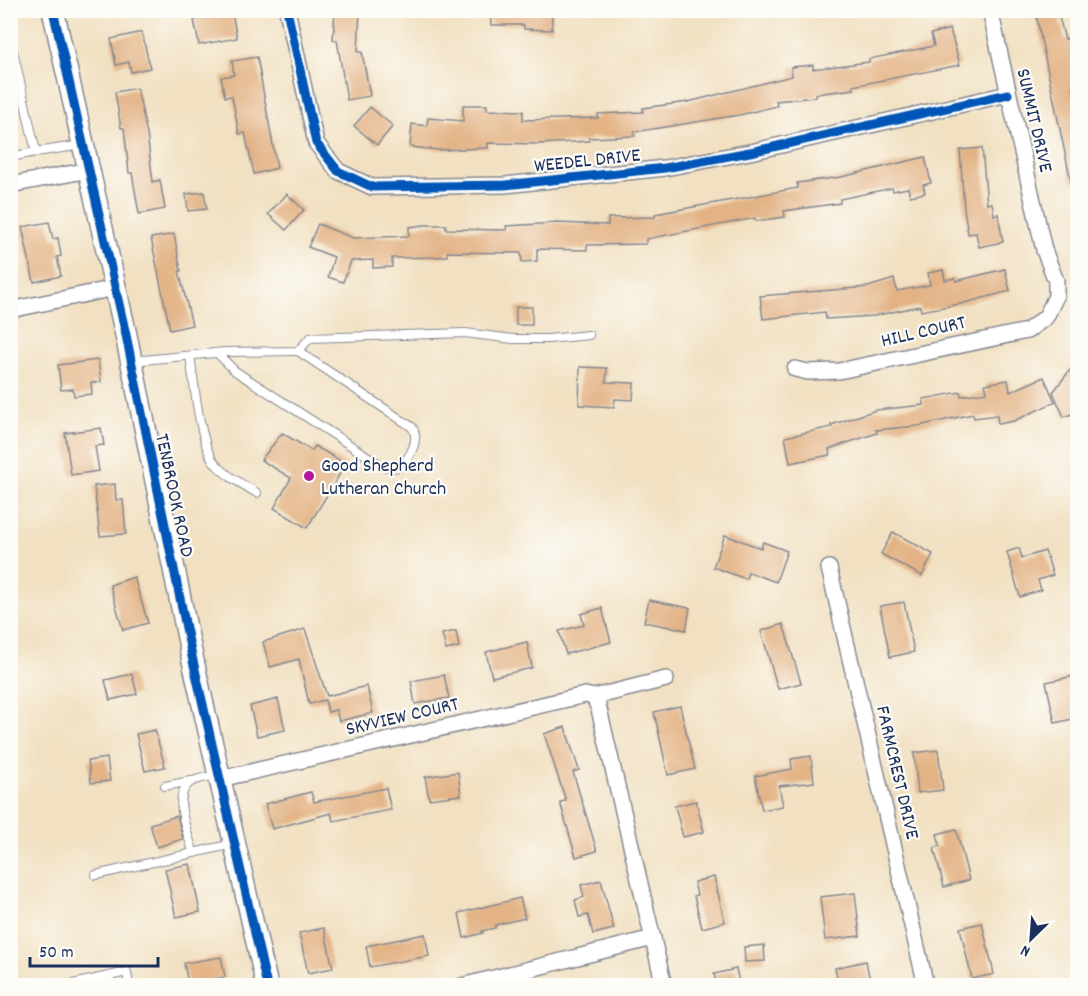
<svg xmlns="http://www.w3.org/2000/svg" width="1088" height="996" viewBox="0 0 1088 996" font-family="Dekko,sans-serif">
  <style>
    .building { fill: #e3b385 }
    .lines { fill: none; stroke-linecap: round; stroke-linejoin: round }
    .lane-casing { stroke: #868890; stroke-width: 10 }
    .street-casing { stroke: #868890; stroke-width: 18 }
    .secondary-casing { stroke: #868890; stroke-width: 24 }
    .lane { stroke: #fff; stroke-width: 8 }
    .street { stroke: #fff; stroke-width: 15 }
    .secondary { stroke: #fff; stroke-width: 21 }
    .cycleway-casing { stroke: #fdfcf7; stroke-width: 13 }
    .cycleway { stroke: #0057b8; stroke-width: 9 }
    .poi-dot { fill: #b5179e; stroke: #fdfcf7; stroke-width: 2 }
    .labels { text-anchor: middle; stroke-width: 4.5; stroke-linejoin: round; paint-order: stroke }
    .street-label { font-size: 20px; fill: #1b2f5e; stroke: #fdfcf7 }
    .poi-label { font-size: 20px; fill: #1b2f5e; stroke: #fdfcf7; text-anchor: start }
  </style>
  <rect width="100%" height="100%" fill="#fdfcf7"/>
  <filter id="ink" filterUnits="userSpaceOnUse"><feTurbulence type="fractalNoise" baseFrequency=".0167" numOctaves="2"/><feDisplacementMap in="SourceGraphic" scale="12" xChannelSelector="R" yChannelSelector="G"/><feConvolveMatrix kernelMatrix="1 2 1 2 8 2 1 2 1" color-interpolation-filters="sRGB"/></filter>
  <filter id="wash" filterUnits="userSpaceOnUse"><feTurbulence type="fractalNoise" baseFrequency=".008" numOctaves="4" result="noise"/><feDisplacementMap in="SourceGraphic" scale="24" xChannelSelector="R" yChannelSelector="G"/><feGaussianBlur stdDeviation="1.35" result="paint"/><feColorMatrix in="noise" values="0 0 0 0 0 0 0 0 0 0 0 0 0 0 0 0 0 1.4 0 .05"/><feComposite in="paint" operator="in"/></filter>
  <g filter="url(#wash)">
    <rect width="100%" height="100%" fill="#f1e0c1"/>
    <g id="blocks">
      <g class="building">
        <polygon points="335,10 360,10 358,52 362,52 370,96 347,100 337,40 333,40"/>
        <polygon points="490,10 552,10 552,30 524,29 524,25 491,25"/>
        <polygon points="1035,10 1057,10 1065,39 1073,37 1077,59 1077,86 1073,87 1077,107 1077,181 1071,182"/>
        <polygon points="232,13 237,38 199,45 194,20"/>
        <polygon points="950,29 960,65 853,86 854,89 816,94 816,97 776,101 777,106 739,115 634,132 635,136 589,138 589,141 539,144 488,143 488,148 439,150 410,147 412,124 427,126 428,118 463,121 463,105 487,105 487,110 523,111 523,120 598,118 598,114 643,112 643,108 688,102 792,76 791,67 813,65 813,69 869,62 869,59 934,46 931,34"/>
        <polygon points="142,32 150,68 131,72 129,62 116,65 111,39"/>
        <polygon points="257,57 277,168 254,174 245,133 239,134 232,96 225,97 221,77 234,75 232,61"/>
        <polygon points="137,88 147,134 153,182 160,180 165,209 139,214 132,173 129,173 124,128 121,128 115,92"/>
        <polygon points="370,107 393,126 377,145 354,126"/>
        <polygon points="982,148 987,204 992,203 994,215 998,214 1003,242 979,247 976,233 968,234 964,208 960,150"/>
        <polygon points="925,157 931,183 923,185 925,193 910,196 908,188 893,191 892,188 840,199 840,203 784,211 785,217 756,221 755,218 646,239 646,244 587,245 587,250 537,249 537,261 522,262 521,253 447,252 447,256 437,257 392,258 392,267 373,268 373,260 351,261 343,282 328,277 334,257 308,247 318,224 353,238 409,236 409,227 424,225 446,225 446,229 507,230 506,226 557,223 608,225 608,218 655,217 655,214 798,188 797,183 841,177"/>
        <polygon points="204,192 207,209 188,211 186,194"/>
        <polygon points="287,194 304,210 286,230 268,214"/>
        <polygon points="49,222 53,239 58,238 61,256 57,257 61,276 34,282 22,227"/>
        <polygon points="174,234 181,271 179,271 192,325 170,330 151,238"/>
        <polygon points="1005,269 1010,291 960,304 921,311 920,306 874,316 826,319 825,312 763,319 760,296 868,287 894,279 897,291 930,285 928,273 943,270 945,280 955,278 956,281"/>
        <rect x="516" y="307" width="16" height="18"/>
        <polygon points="98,360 101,382 91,383 92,394 74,396 73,389 61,390 58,365"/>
        <polygon points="1077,361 1077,412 1064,417 1053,392"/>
        <polygon points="580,367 607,368 606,382 634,383 633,400 615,399 614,407 579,405"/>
        <polygon points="1044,377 1055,402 1014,421 998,424 997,415 974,418 973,414 918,426 876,430 877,433 829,449 830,455 790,463 785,437 832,427 831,425 876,410 924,405 923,399 960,392 961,396 987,392 985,384 1008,380 1010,392"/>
        <polygon points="101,428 104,445 95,446 99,471 71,475 65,433"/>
        <polygon points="282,433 312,451 315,446 346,464 307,528 274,508 291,478 261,460"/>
        <polygon points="115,484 116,500 123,500 126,534 100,536 94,486"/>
        <polygon points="893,532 933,554 922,576 881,554"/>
        <polygon points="725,535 761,548 763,542 787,551 776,582 748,572 746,579 713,567"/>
        <polygon points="1019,548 1022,558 1045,551 1053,575 1038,580 1041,590 1020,597 1007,552"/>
        <polygon points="134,577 148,623 123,630 110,585"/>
        <polygon points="649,600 690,608 686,630 644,622"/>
        <polygon points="904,602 914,652 890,657 880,606"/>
        <polygon points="602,608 611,642 566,654 559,631 584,625 581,614"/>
        <polygon points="783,624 801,683 778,689 761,631"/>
        <polygon points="305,629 327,696 367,686 373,713 339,721 336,710 328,712 325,700 309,704 299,659 270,667 263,642"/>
        <polygon points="456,631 459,647 446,650 442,634"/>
        <polygon points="527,642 532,668 492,677 486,652"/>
        <polygon points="132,674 137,694 110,700 105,680"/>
        <polygon points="444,675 449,698 415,704 411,681"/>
        <polygon points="1074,676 1077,718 1055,723 1046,682"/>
        <polygon points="278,699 285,730 257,736 250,706"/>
        <polygon points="680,706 695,769 668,775 654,712"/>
        <polygon points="565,727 579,770 573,772 597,851 576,857 560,802 566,801 544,734"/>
        <polygon points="155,730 165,767 145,771 136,734"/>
        <polygon points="938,750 943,790 918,793 914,753"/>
        <polygon points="811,756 814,782 779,786 783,806 762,810 755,776 792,769 791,759"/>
        <polygon points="107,758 110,781 91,783 88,761"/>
        <polygon points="458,772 461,795 429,799 425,777"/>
        <polygon points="386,788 391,810 333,821 331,813 272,829 265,804 311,792 314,802"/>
        <polygon points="696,801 704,832 683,837 675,806"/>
        <polygon points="177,816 183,839 157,847 150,824"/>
        <polygon points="956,829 969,880 944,887 934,848 940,846 937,834"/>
        <polygon points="190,864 200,912 176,917 165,869"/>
        <polygon points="714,877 725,922 702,928 694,896 697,895 694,882"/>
        <polygon points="601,880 614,929 593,934 588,915 579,917 575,900 584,897 581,885"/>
        <polygon points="855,893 860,936 825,940 820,897"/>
        <polygon points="520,898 525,918 495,925 495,928 482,931 483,933 464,938 459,913"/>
        <polygon points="982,923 994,974 972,979 960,928"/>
        <polygon points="324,928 333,968 308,973 299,933"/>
        <polygon points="425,934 429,956 370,967 366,946"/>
        <polygon points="764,945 765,961 745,962 744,947"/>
        <polygon points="221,957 225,977 188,984 184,963"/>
        <polygon points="866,961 871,986 839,986 835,968"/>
        <polygon points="736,969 740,986 717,986 714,974"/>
      </g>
    </g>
  </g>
  <g filter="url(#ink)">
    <use href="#blocks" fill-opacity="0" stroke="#868890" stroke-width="1.5"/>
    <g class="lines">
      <g class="lane-casing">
        <g id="lane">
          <polyline points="10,38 36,152 82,145"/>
          <polyline points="10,157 36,152"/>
          <path d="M217 353 235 371 381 465C387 467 394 470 400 466 411 457 420 439 412 427L298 351"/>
          <path d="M190 356C194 381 200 446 215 463 226 476 242 484 257 493"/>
          <polyline points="133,361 225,352 298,351 310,338 465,333 513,339 548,339 589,335"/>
          <polyline points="165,786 191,781"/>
          <path d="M193 852C189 835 170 795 191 782 198 778 210 777 218 774"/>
          <polyline points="96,875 233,844"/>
          <polyline points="64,986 127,972 129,986"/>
        </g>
      </g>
      <g class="street-casing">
        <g id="street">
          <polyline points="287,10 316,143 338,171 372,187 505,185 665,168 755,151 1008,94"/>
          <polyline points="10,185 89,170"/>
          <polyline points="10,310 115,288"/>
          <polyline points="795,369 808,372 839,371 1027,331 1046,317 1056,296 1056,281 1044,250 990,10"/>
          <polyline points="829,568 926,986"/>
          <polyline points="594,697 666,679"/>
          <polyline points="220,779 585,695 594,697 599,709 664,986"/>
          <polyline points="462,986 653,938"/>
        </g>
      </g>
      <g class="secondary-casing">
        <polyline id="secondary" points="53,10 126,335 191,652 267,986"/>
      </g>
      <use href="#lane" class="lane"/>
      <use href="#street" class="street"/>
      <use href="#secondary" class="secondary"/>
      <g class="cycleway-casing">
        <g id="cycleway">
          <polyline points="53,10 126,335 191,652 267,986"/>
          <polyline points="287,10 316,143 338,171 372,187 505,185 665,168 755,151 1008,94"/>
        </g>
      </g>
      <use href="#cycleway" class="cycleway"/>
    </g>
  </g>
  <circle class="poi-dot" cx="309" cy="476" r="6"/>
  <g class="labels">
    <g class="street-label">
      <text transform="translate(1036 120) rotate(77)" y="7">SUMMIT DRIVE</text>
      <text transform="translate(587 159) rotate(-6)" y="7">WEEDEL DRIVE</text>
      <text transform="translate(923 330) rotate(-13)" y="7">HILL COURT</text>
      <text transform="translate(176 495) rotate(78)" y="7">TENBROOK ROAD</text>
      <text transform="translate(402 715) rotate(-13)" y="7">SKYVIEW COURT</text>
      <text transform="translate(899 772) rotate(77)" y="7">FARMCREST DRIVE</text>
    </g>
    <g class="poi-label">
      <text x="321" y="471">Good Shepherd<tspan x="321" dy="23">Lutheran Church</tspan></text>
    </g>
  </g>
  <rect width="1088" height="996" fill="none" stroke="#fdfcf7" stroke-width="36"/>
  <g transform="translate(1031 939) rotate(205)" stroke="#fdfcf7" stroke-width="4.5" paint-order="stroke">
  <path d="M0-4.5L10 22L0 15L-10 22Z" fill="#1b2f5e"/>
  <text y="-9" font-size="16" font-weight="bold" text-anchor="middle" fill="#1b2f5e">N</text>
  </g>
  <path d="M30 957v9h128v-9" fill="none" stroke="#1b2f5e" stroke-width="3"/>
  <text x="39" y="957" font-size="18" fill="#1b2f5e" stroke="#fdfcf7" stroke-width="4.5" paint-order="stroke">50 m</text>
</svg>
